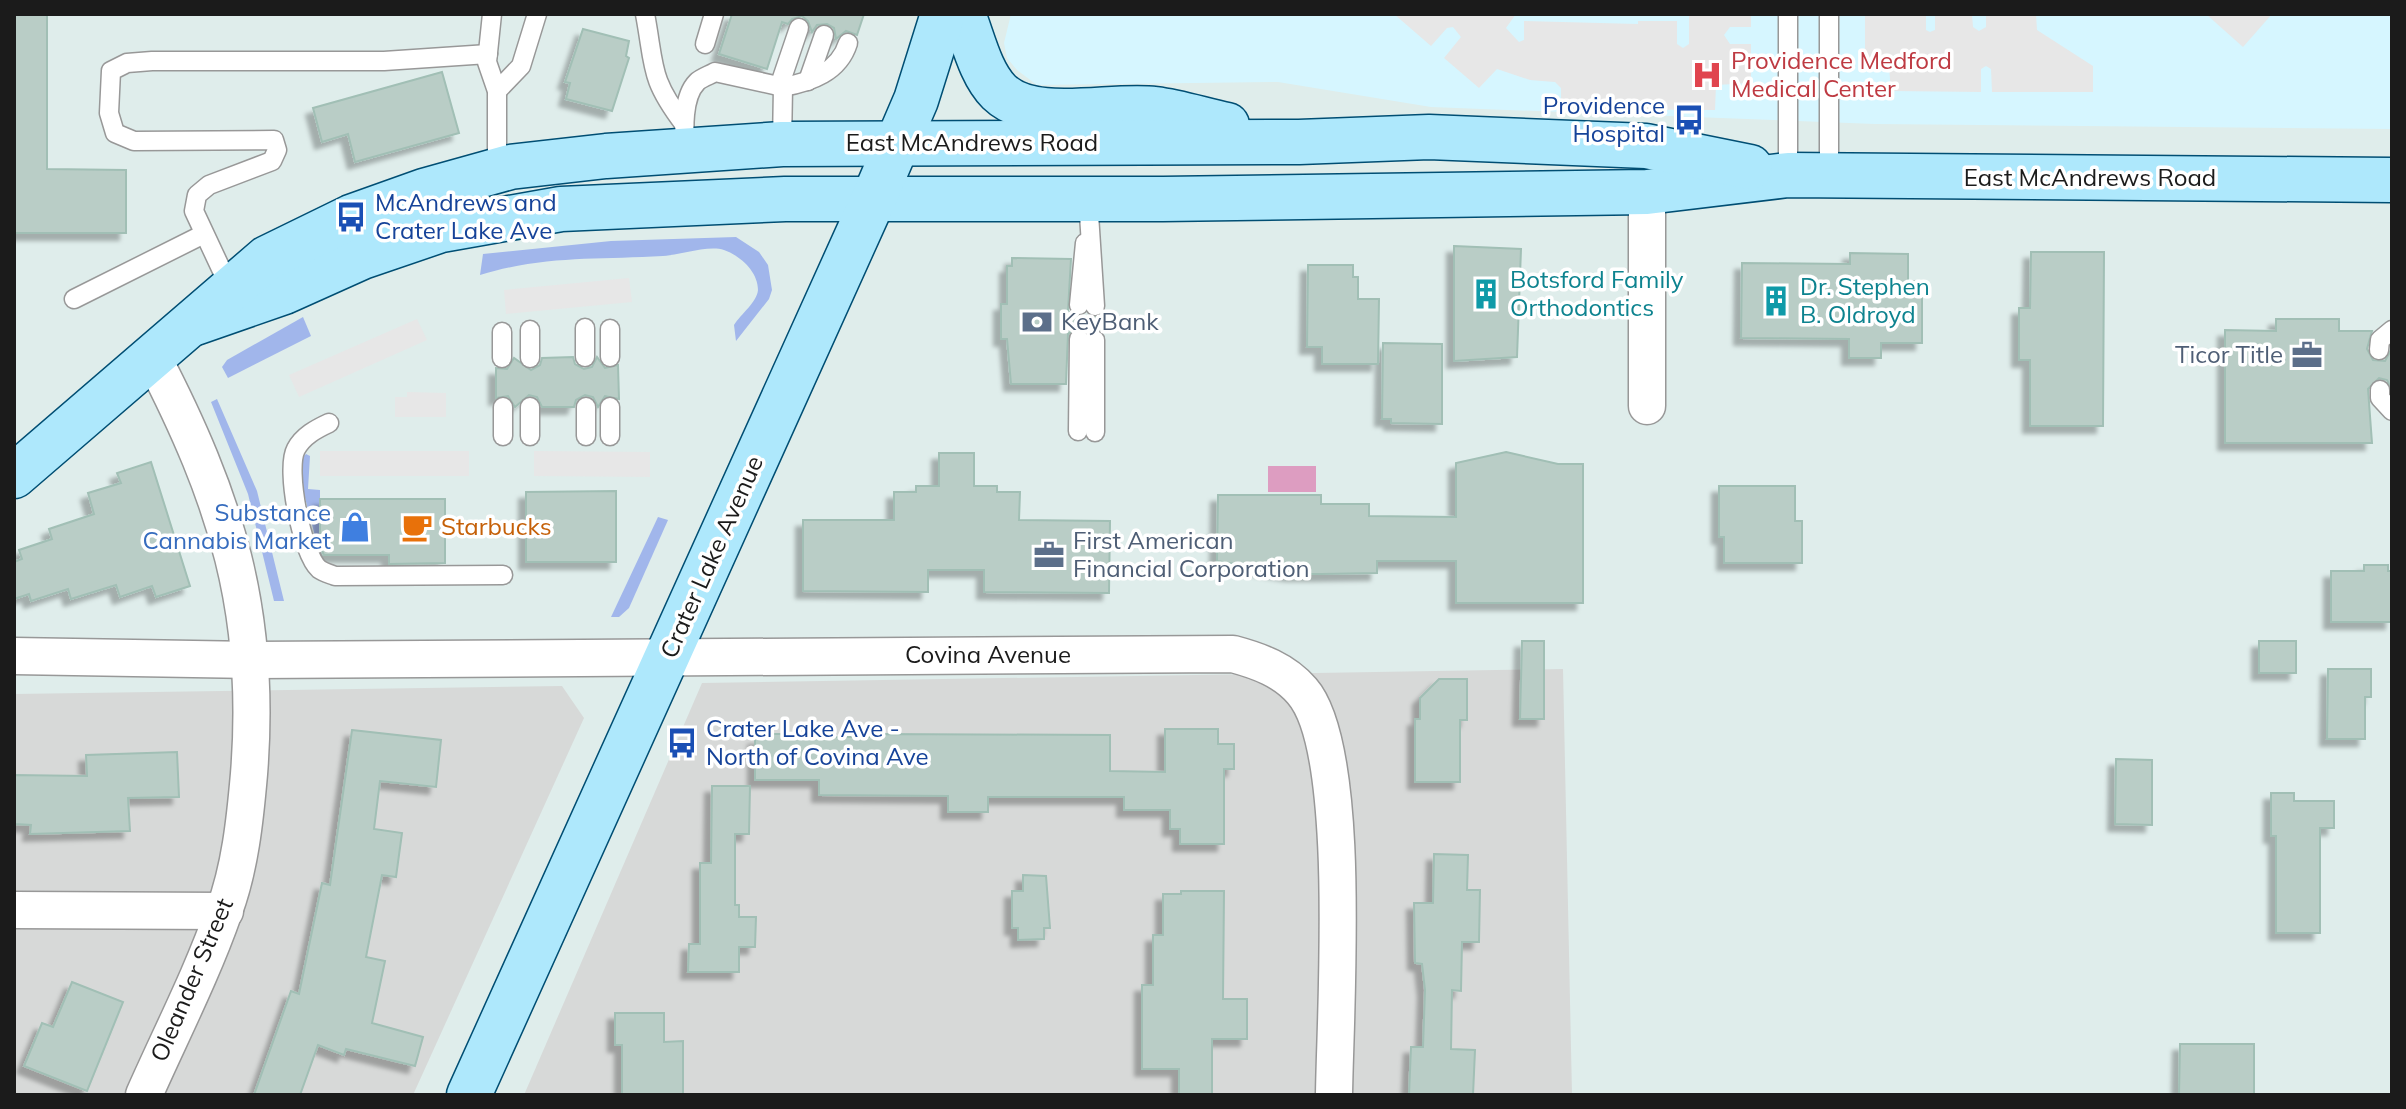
<svg xmlns="http://www.w3.org/2000/svg" width="2406" height="1109" viewBox="0 0 2406 1109" font-family="Mulish,sans-serif">
  <style>
    .residential { fill: #d7d9d8 }
    .education { fill: #d6f6ff }
    .grass { fill: #a1b6eb }
    .parking { fill: #e7e7e7 }
    .water { fill: #dd9dc1 }
    .building { fill: #b9cdc6; stroke: #a1bfb5; stroke-width: 2; filter: url(#shadow) }
    .lines { fill: none; stroke-linecap: round; stroke-linejoin: round }
    .lane-casing { stroke: #989898; stroke-width: 21 }
    .street-casing { stroke: #989898; stroke-width: 39 }
    .secondary-casing { stroke: #004e73; stroke-width: 47 }
    .lane { stroke: #fff; stroke-width: 18 }
    .street { stroke: #fff; stroke-width: 36 }
    .secondary { stroke: #aee8fc; stroke-width: 44 }
    .labels { text-anchor: middle; stroke-width: 7; stroke-linejoin: round; paint-order: stroke }
    .health-label { font-size: 24px; fill: #be3a42; stroke: #fff; text-anchor: start }
    .transit-label { font-size: 24px; fill: #164399; stroke: #fff; text-anchor: start }
    .street-label { font-size: 24px; fill: #1b1b1b; stroke: #fff }
    .culture-label { font-size: 24px; fill: #0d838f; stroke: #fff; text-anchor: start }
    .service-label { font-size: 24px; fill: #4e5e75; stroke: #fff; text-anchor: start }
    .shop-label { font-size: 24px; fill: #366cbe; stroke: #fff; text-anchor: end }
    .food-label { font-size: 24px; fill: #c56008; stroke: #fff; text-anchor: start }
  </style>
  <defs>
    <filter id="shadow"><feDropShadow dx="-7" dy="7" stdDeviation="2" flood-color="#0004"/></filter>
  </defs>
  <rect width="100%" height="100%" fill="#dfedeb"/>
  <g class="residential">
    <polygon points="1563,669 1572,1095 524,1095 702,683"/>
    <polygon points="562,686 584,718 413,1095 14,1095 14,694"/>
  </g>
  <polygon class="education" points="1011,14 2392,14 2392,129 1875,124 1431,107 1278,82 1037,85 1017,70 1007,58 1004,43"/>
  <g class="grass">
    <path d="M736 237 759 252 768 265 772 290 769 299 736 341 734 325C741 314 757 302 758 290 758 272 741 256 724 250 708 245 680 255 663 256 597 260 546 255 480 275L483 254 611 241Z"/>
    <polygon points="303,317 311,336 228,378 222,367 227,360"/>
    <polygon points="217,399 257,491 284,601 274,601 248,494 211,402"/>
    <polygon points="306,454 310,456 308,489 320,490 320,555 303,490 303,457"/>
    <polygon points="658,517 668,520 629,608 619,617 611,617"/>
  </g>
  <g class="parking">
    <polygon points="1394,14 1516,14 1506,28 1519,42 1524,40 1524,21 1638,24 1638,21 1677,21 1677,44 1683,48 1689,44 1689,14 1751,14 1751,27 1730,27 1724,35 1730,44 1751,44 1751,83 1716,85 1715,110 1561,109 1561,88 1555,82 1530,80 1497,69 1479,88 1444,58 1461,37 1453,27 1447,28 1431,46"/>
    <polygon points="1926,14 1926,30 1930,32 1935,30 1935,14 1972,14 1973,27 1979,31 1986,27 1986,14 2036,14 2037,30 2093,66 2093,92 1992,92 1991,69 1986,66 1981,69 1981,92 1891,91 1889,67 1865,66 1865,16"/>
    <polygon points="2206,14 2272,14 2243,47"/>
    <polygon points="629,278 632,302 506,314 504,290"/>
    <polygon points="417,319 427,340 299,397 289,375"/>
    <polygon points="407,392 446,393 446,417 395,417 395,397 407,397"/>
    <rect x="320" y="451" width="149" height="25"/>
    <polygon points="534,451 650,452 650,477 534,476"/>
  </g>
  <rect class="water" x="1268" y="466" width="48" height="26"/>
  <g class="building">
    <polygon points="14,14 47,14 47,169 126,170 126,233 14,233"/>
    <polygon points="732,14 864,14 857,35 846,31 836,39 834,28 827,24 817,25 812,32 808,21 802,16 792,19 788,24 782,22 767,69 719,54"/>
    <polygon points="583,29 629,41 626,56 629,58 612,111 566,99 570,83 565,82"/>
    <polygon points="442,72 459,133 355,162 348,134 322,142 313,108"/>
    <polygon points="1454,246 1521,249 1517,357 1454,361"/>
    <polygon points="2031,252 2104,252 2103,426 2030,426 2030,360 2019,360 2019,308 2030,308"/>
    <polygon points="1850,253 1908,254 1908,281 1922,281 1922,343 1881,343 1881,358 1849,358 1849,339 1741,338 1742,263 1850,264"/>
    <polygon points="1012,258 1071,259 1068,311 1077,317 1103,315 1103,331 1078,327 1068,334 1066,384 1011,384 1007,339 1001,339 1001,304 1007,304 1007,266 1012,266"/>
    <polygon points="1308,265 1353,265 1353,277 1358,277 1358,299 1379,299 1378,364 1322,364 1322,347 1307,347"/>
    <polygon points="2276,319 2339,319 2339,331 2372,331 2367,349 2373,360 2385,361 2391,350 2391,388 2387,380 2379,378 2368,389 2372,443 2225,443 2225,330 2276,331"/>
    <polygon points="1383,343 1442,344 1442,424 1391,423 1391,419 1382,419"/>
    <polygon points="573,357 575,364 584,369 592,367 597,357 605,368 618,365 619,399 605,396 598,407 593,397 585,395 576,400 574,407 542,407 537,397 529,395 515,407 508,396 496,398 496,368 507,369 514,358 531,370 540,365 542,358"/>
    <polygon points="1506,452 1558,464 1583,464 1583,603 1456,603 1456,561 1377,561 1377,573 1321,574 1292,574 1217,561 1218,495 1321,495 1321,504 1369,504 1369,516 1456,517 1456,463"/>
    <polygon points="939,453 974,453 974,486 997,486 997,492 1020,492 1019,520 1110,521 1109,593 984,592 984,570 928,570 928,592 803,591 803,520 894,520 894,492 916,492 916,486 939,486"/>
    <polygon points="151,462 190,586 156,597 152,586 120,597 116,585 71,599 68,589 31,601 29,594 14,599 14,562 22,559 19,550 52,539 49,529 94,514 88,493 121,483 117,473"/>
    <polygon points="1719,486 1795,486 1795,521 1802,521 1802,563 1724,563 1724,537 1719,537"/>
    <polygon points="616,491 616,562 526,562 526,492"/>
    <polygon points="320,499 445,499 445,563 389,564 389,555 324,555 320,547"/>
    <polygon points="2364,565 2388,565 2388,571 2392,571 2392,622 2331,622 2331,571 2364,571"/>
    <polygon points="1522,641 1544,641 1544,719 1520,719"/>
    <rect x="2259" y="641" width="37" height="32"/>
    <polygon points="2328,669 2371,669 2371,697 2365,697 2365,739 2327,739"/>
    <polygon points="1439,679 1467,679 1467,720 1460,720 1460,782 1415,782 1415,719 1420,719 1420,698"/>
    <polygon points="1165,729 1218,729 1218,744 1234,744 1234,769 1224,769 1224,844 1180,844 1180,829 1170,829 1170,810 1124,810 1124,797 988,797 988,812 948,812 948,796 819,795 819,780 755,780 755,738 771,738 771,734 802,734 802,737 876,737 876,734 1110,735 1110,771 1165,772"/>
    <polygon points="352,730 441,740 436,787 380,781 374,829 402,833 396,877 382,875 366,957 385,961 372,1023 423,1037 415,1066 346,1049 344,1055 318,1045 300,1095 254,1095 291,991 299,994 322,883 330,885"/>
    <polygon points="177,752 179,797 128,798 130,831 30,834 31,825 14,824 14,775 87,776 86,755"/>
    <polygon points="2116,759 2152,760 2152,825 2115,824"/>
    <polygon points="712,786 750,786 749,834 735,834 735,905 739,905 739,917 756,917 755,947 739,947 739,972 688,972 689,944 700,944 700,863 711,863"/>
    <polygon points="2271,793 2294,793 2294,801 2334,801 2334,828 2320,828 2320,933 2276,933 2276,836 2271,836"/>
    <polygon points="1434,854 1468,855 1467,890 1480,890 1479,942 1462,942 1461,991 1452,990 1451,1049 1475,1050 1473,1095 1409,1095 1411,1047 1423,1047 1425,990 1422,964 1415,963 1414,903 1433,903"/>
    <polygon points="1023,875 1046,876 1050,928 1044,928 1044,939 1018,940 1018,928 1012,928 1012,891 1023,891"/>
    <polygon points="1181,891 1224,891 1223,999 1247,999 1247,1039 1212,1039 1212,1095 1179,1095 1179,1069 1142,1069 1142,985 1153,985 1153,935 1163,935 1163,894 1181,894"/>
    <polygon points="72,982 123,1002 87,1091 24,1066 42,1023 53,1027"/>
    <polygon points="615,1013 664,1013 664,1042 683,1041 683,1095 622,1095 622,1045 615,1045"/>
    <polygon points="2180,1044 2254,1044 2254,1095 2179,1095"/>
  </g>
  <g class="lines">
    <g class="lane-casing">
      <g id="lane">
        <polyline points="492,14 487,62 497,91 497,170"/>
        <path d="M645 14C655 67 649 78 684 124"/>
        <polyline points="1788,14 1788,175"/>
        <polyline points="705,44 714,14"/>
        <polyline points="808,81 824,35"/>
        <polyline points="779,87 799,28"/>
        <path d="M783 87C811 82 839 72 848 43"/>
        <polyline points="497,91 521,66 537,14"/>
        <path d="M685 149C684 131 682 97 697 82 701 78 710 75 715 72L783 87 782 144"/>
        <polyline points="1829,176 1829,14"/>
        <polyline points="1088,199 1095,306"/>
        <polyline points="230,288 194,211 197,195 209,185 272,161 277,150 274,140 134,141 115,133 109,113 111,71 127,63 152,61 384,61 488,54"/>
        <polyline points="74,299 204,234"/>
        <polyline points="1079,305 1085,243"/>
        <polyline points="585,328 585,357"/>
        <polyline points="610,329 610,357"/>
        <polyline points="530,330 530,358"/>
        <polyline points="502,332 502,358"/>
        <polyline points="2379,350 2380,340 2392,330"/>
        <polyline points="2380,390 2380,398 2392,411"/>
        <polyline points="503,407 503,436"/>
        <polyline points="530,407 530,436"/>
        <polyline points="586,407 586,436"/>
        <polyline points="610,407 610,436"/>
        <path d="M329 423C316 429 303 436 296 449 285 469 302 554 319 569 323 572 330 574 335 576L503 575"/>
        <polyline points="1078,431 1079,339"/>
        <polyline points="1095,432 1095,340"/>
      </g>
    </g>
    <g class="street-casing">
      <g id="street">
        <polyline points="1647,192 1647,406"/>
        <path d="M14 656 253 660 1233 654C1259 661 1284 670 1302 691 1353 749 1335 1011 1334 1095"/>
        <polyline points="14,910 225,911"/>
        <path d="M144 1095C171 1034 202 974 224 911 240 868 245 820 249 774 262 611 226 499 152 356"/>
      </g>
    </g>
    <g class="secondary-casing">
      <g id="secondary">
        <path d="M963 14C973 39 980 73 999 92 1034 126 1111 103 1155 109 1179 112 1203 120 1227 125"/>
        <polyline points="195,323 284,292 362,257 441,230 561,209 785,199 1163,199 1647,192 1788,175 2392,180"/>
        <polyline points="14,476 267,258 351,217 424,191 510,167 606,156 782,144 1299,142 1429,137 1646,146 1750,167"/>
        <polyline points="469,1095 874,198 916,100 943,14"/>
      </g>
    </g>
    <use href="#lane" class="lane"/>
    <use href="#street" class="street"/>
    <use href="#secondary" class="secondary"/>
  </g>
  <defs>
    <g id="hospital-bare" transform="scale(2.4)"><path d="M-5-5h3v3.5h4V-5h3V5h-3V1.5h-4V5h-3Z" fill="#e0444e" stroke="#fff" stroke-width="2.5" paint-order="stroke"/></g>
    <g id="bus-bare" transform="scale(2.4)"><path d="M-5-6H5V4H4V6H2V4H-2V6H-4V4H-5ZM-3.5-4V0h7V-4ZM-3.5 1.2v1.5H-2V1.2ZM2 1.2v1.5H3.5V1.2Z" fill="#1a4fb4" stroke="#fff" stroke-width="2.5" paint-order="stroke"/></g>
    <g id="building-bare" transform="scale(2.4)"><path d="M-4-6H4V6H1V3H-1V6H-4ZM-2.5-4.3h1.7v1.8h-1.7ZM.8-4.3h1.7v1.8H.8ZM-2.5-1h1.7V.8h-1.7ZM.8-1h1.7V.8H.8Z" fill="#0f9aa8" stroke="#fff" stroke-width="2.5" paint-order="stroke"/></g>
    <g id="bank-bare" transform="scale(2.4)"><path d="M-6-4H6V4H-6ZM0-2.3a2.3 2.3 0 1 0 0 4.6a2.3 2.3 0 1 0 0-4.6Z" fill="#5c6f8a" stroke="#fff" stroke-width="2.5" paint-order="stroke"/></g>
    <g id="office-bare" transform="scale(2.4)"><path d="M-6-3h4V-5.5h4V-3h4V5H-6ZM-1-4.5V-3h2v-1.5ZM-6 0V1H6V0Z" fill="#5c6f8a" stroke="#fff" stroke-width="2.5" paint-order="stroke"/></g>
    <g id="shop-bare" transform="scale(2.4)"><path d="M-5-2.5h2.3a2.7 3.5 0 0 1 5.4 0H5L5.5 6h-11ZM-1.5-2.5h3a1.5 2.3 0 0 0-3 0Z" fill="#3f7fe0" stroke="#fff" stroke-width="2.5" paint-order="stroke"/></g>
    <g id="cafe-bare" transform="scale(2.4)"><path d="M-5.5-4.5H6V0H3Q3 3.5 0 3.5H-2.5Q-5.5 3.5-5.5 0ZM3-3.2v2h1.7v-2ZM-6 4.5H4V6H-6Z" fill="#e8710a" stroke="#fff" stroke-width="2.5" paint-order="stroke"/></g>
  </defs>
  <g fill-rule="evenodd">
    <use href="#hospital-bare" x="1707" y="75"/>
    <use href="#bus-bare" x="1689" y="120"/>
    <use href="#bus-bare" x="351" y="217"/>
    <use href="#building-bare" x="1486" y="294"/>
    <use href="#building-bare" x="1776" y="301"/>
    <use href="#bank-bare" x="1037" y="322"/>
    <use href="#office-bare" x="2307" y="355"/>
    <use href="#shop-bare" x="355" y="527"/>
    <use href="#cafe-bare" x="417" y="527"/>
    <use href="#office-bare" x="1049" y="555"/>
    <use href="#bus-bare" x="682" y="743"/>
  </g>
  <g class="labels">
    <g class="health-label">
      <text x="1731" y="69">Providence Medford<tspan x="1731" dy="28">Medical Center</tspan></text>
    </g>
    <g class="transit-label">
      <text x="1665" y="114" text-anchor="end">Providence<tspan x="1665" dy="28">Hospital</tspan></text>
      <text x="375" y="211">McAndrews and<tspan x="375" dy="28">Crater Lake Ave</tspan></text>
      <text x="706" y="737">Crater Lake Ave -<tspan x="706" dy="28">North of Covina Ave</tspan></text>
    </g>
    <g class="street-label">
      <text x="972" y="151">East McAndrews Road</text>
      <text x="2090" y="186">East McAndrews Road</text>
      <text transform="translate(712 557) rotate(-66)" y="8">Crater Lake Avenue</text>
      <text x="988" y="663">Covina Avenue</text>
      <text transform="translate(192 980) rotate(-67)" y="8">Oleander Street</text>
    </g>
    <g class="culture-label">
      <text x="1510" y="288">Botsford Family<tspan x="1510" dy="28">Orthodontics</tspan></text>
      <text x="1800" y="295">Dr. Stephen<tspan x="1800" dy="28">B. Oldroyd</tspan></text>
    </g>
    <g class="service-label">
      <text x="1061" y="330">KeyBank</text>
      <text x="2283" y="363" text-anchor="end">Ticor Title</text>
      <text x="1073" y="549">First American<tspan x="1073" dy="28">Financial Corporation</tspan></text>
    </g>
    <g class="shop-label">
      <text x="331" y="521">Substance<tspan x="331" dy="28">Cannabis Market</tspan></text>
    </g>
    <g class="food-label">
      <text x="441" y="535">Starbucks</text>
    </g>
  </g>
  <rect width="2406" height="1109" fill="none" stroke="#1b1b1b" stroke-width="32"/>
</svg>
